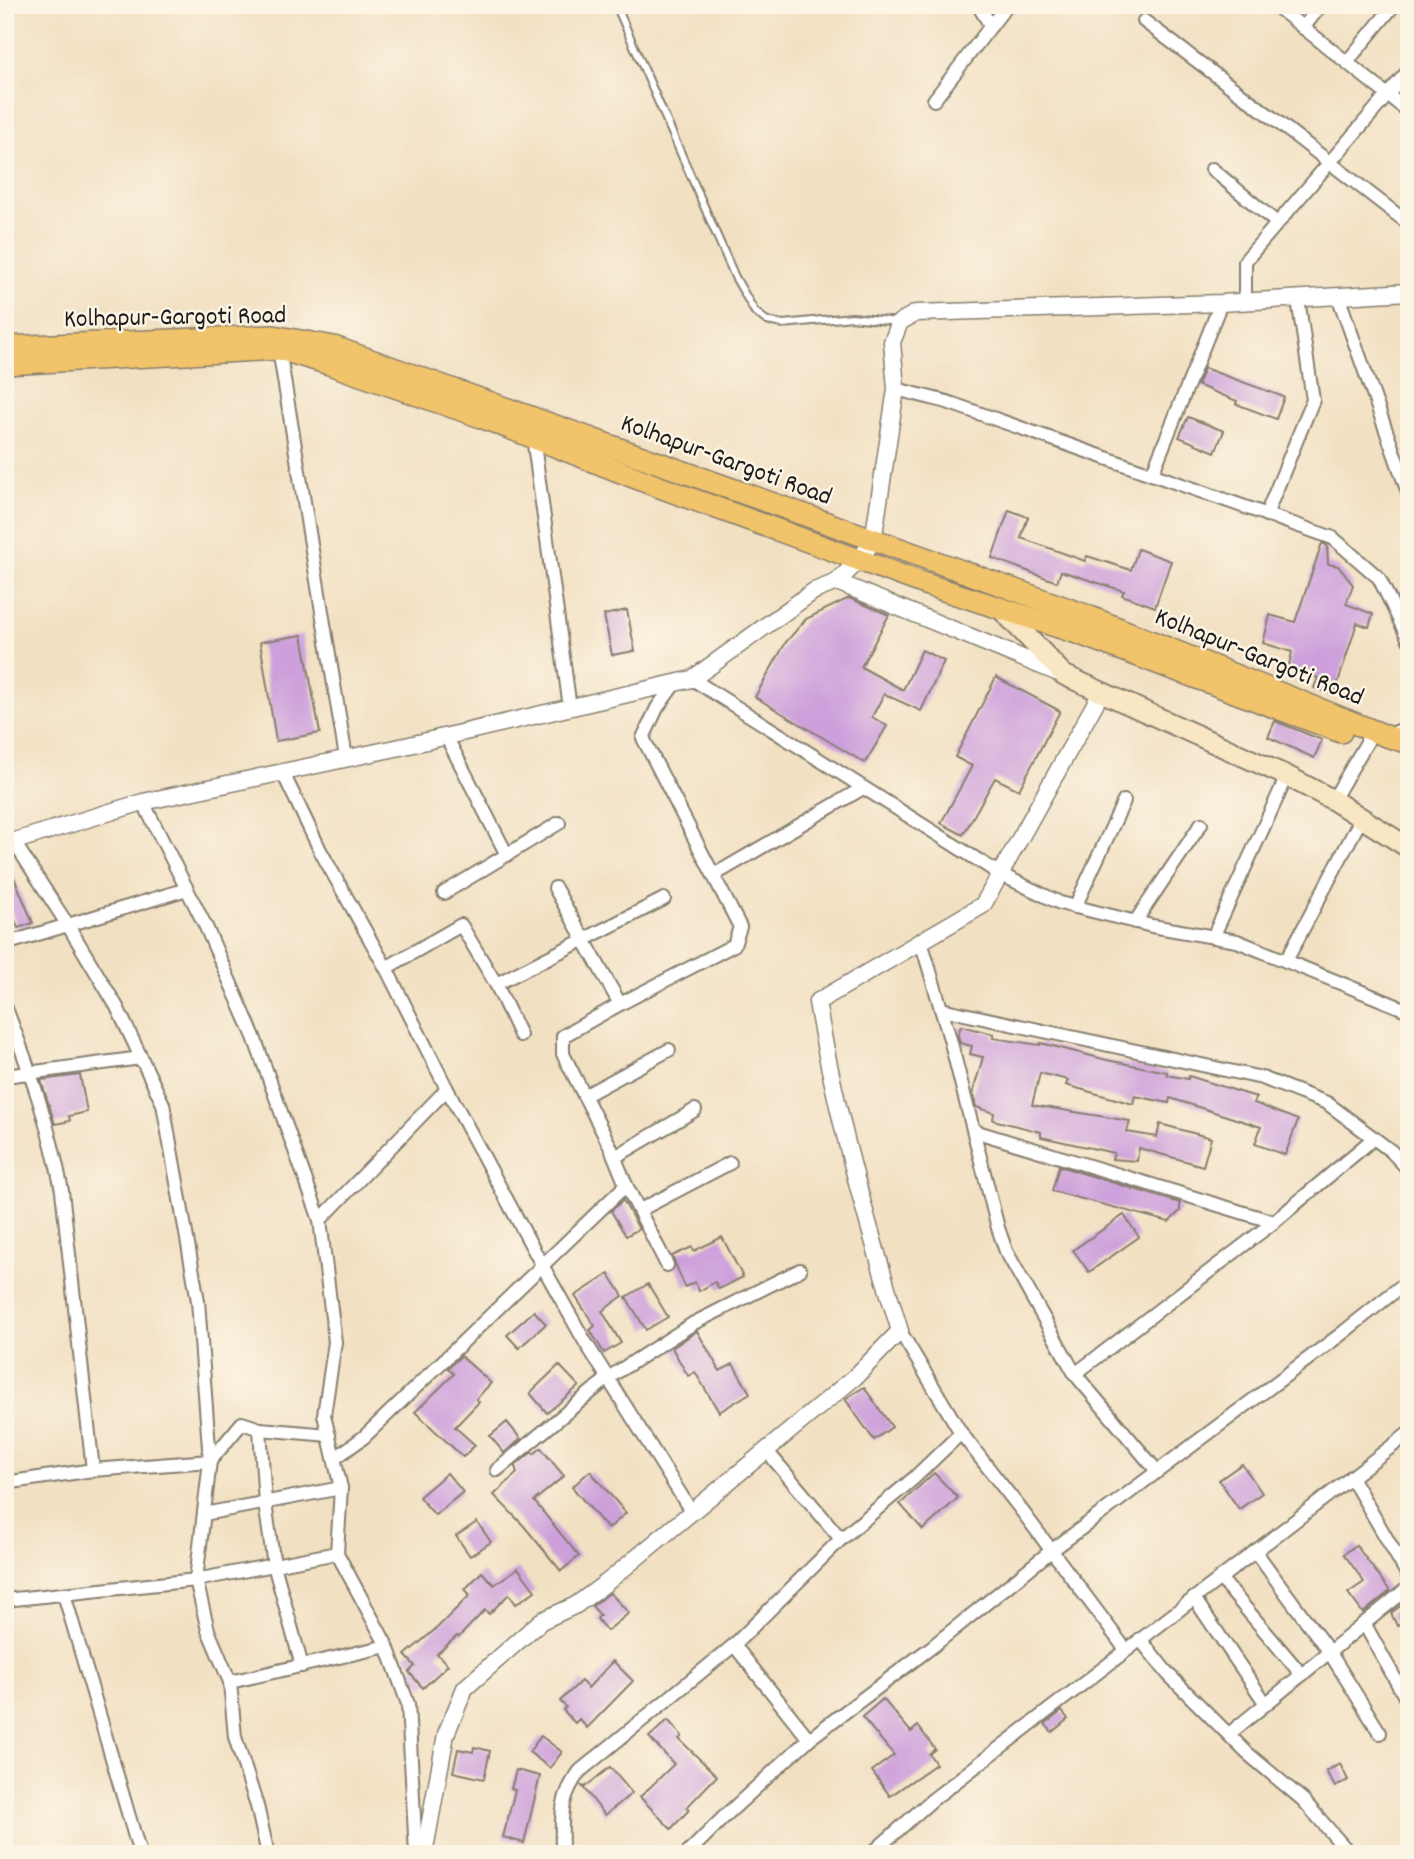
<svg xmlns="http://www.w3.org/2000/svg" width="1414" height="1859" viewBox="0 0 1414 1859" font-family="Dekko,sans-serif">
  <style>
    .building { fill: #cda0db }
    .lines { fill: none; stroke-linecap: round; stroke-linejoin: round }
    .service-casing { stroke: #877e6f; stroke-width: 10 }
    .minor-casing { stroke: #877e6f; stroke-width: 16 }
    .tertiary-casing { stroke: #877e6f; stroke-width: 19 }
    .secondary-casing { stroke: #877e6f; stroke-width: 23 }
    .primary-casing { stroke: #877e6f; stroke-width: 24 }
    .service { stroke: #fff; stroke-width: 6 }
    .minor { stroke: #fff; stroke-width: 12 }
    .tertiary { stroke: #fff; stroke-width: 16 }
    .secondary { stroke: #f9e7c3; stroke-width: 19 }
    .primary { stroke: #f1c36a; stroke-width: 21 }
    .labels { text-anchor: middle; stroke-width: 5; stroke-linejoin: round; paint-order: stroke }
    .street-label { font-size: 26px; fill: #1c1c1c; stroke: #fcf5e5 }
  </style>
  <rect width="100%" height="100%" fill="#fcf5e5"/>
  <filter id="ink" filterUnits="userSpaceOnUse"><feTurbulence type="fractalNoise" baseFrequency=".0143" numOctaves="2"/><feDisplacementMap in="SourceGraphic" scale="14" xChannelSelector="R" yChannelSelector="G"/><feConvolveMatrix kernelMatrix="1 2 1 2 8 2 1 2 1" color-interpolation-filters="sRGB"/></filter>
  <filter id="wash" filterUnits="userSpaceOnUse"><feTurbulence type="fractalNoise" baseFrequency=".00686" numOctaves="4" result="noise"/><feDisplacementMap in="SourceGraphic" scale="28" xChannelSelector="R" yChannelSelector="G"/><feGaussianBlur stdDeviation="1.57" result="paint"/><feColorMatrix in="noise" values="0 0 0 0 0 0 0 0 0 0 0 0 0 0 0 0 0 1.4 0 .05"/><feComposite in="paint" operator="in"/></filter>
  <g filter="url(#wash)">
    <rect width="100%" height="100%" fill="#f2e0c2"/>
    <g id="blocks">
      <g class="building">
        <polygon points="1204,368 1284,397 1276,419 1236,404 1237,401 1197,385"/>
        <polygon points="1188,417 1224,431 1215,452 1179,437"/>
        <polygon points="1009,510 1028,517 1021,538 1085,561 1087,556 1131,570 1138,549 1171,561 1155,607 1122,595 1124,591 1061,571 1057,582 992,558"/>
        <polygon points="1322,543 1327,545 1328,564 1338,566 1353,585 1346,604 1373,614 1369,627 1357,623 1334,695 1314,688 1318,678 1288,669 1292,652 1263,643 1270,615 1295,622"/>
        <polygon points="849,598 889,615 861,667 903,690 922,650 944,661 921,711 884,694 872,717 887,726 865,763 755,697 786,642 806,619"/>
        <polygon points="627,610 635,651 612,655 604,615"/>
        <polygon points="302,635 320,733 276,741 260,642"/>
        <polygon points="996,677 1060,711 1019,790 995,778 963,835 941,823 972,766 955,757"/>
        <polygon points="1275,721 1322,740 1314,758 1268,737"/>
        <polygon points="5,856 33,923 18,928 5,896"/>
        <polygon points="961,1026 994,1034 993,1038 1040,1045 1041,1043 1107,1060 1167,1072 1167,1075 1188,1079 1189,1076 1256,1097 1254,1103 1298,1120 1285,1155 1255,1144 1261,1127 1170,1098 1169,1103 1135,1096 1133,1104 1066,1085 1068,1080 1040,1073 1032,1105 1130,1121 1127,1132 1157,1137 1160,1124 1211,1138 1203,1166 1139,1148 1137,1161 1112,1159 1114,1153 1041,1137 1041,1132 993,1120 994,1113 976,1107 973,1092 983,1057 970,1054 972,1046 960,1043 958,1035"/>
        <polygon points="80,1075 87,1112 69,1116 70,1121 55,1124 41,1080"/>
        <polygon points="1059,1166 1180,1203 1180,1211 1169,1222 1052,1191"/>
        <polygon points="623,1200 639,1229 626,1236 611,1211"/>
        <polygon points="1124,1215 1139,1237 1089,1272 1073,1250"/>
        <polygon points="722,1237 743,1277 719,1289 715,1282 699,1291 695,1282 685,1287 672,1256 692,1247 694,1251"/>
        <polygon points="609,1274 623,1296 602,1311 621,1343 604,1353 590,1330 595,1326 575,1296"/>
        <polygon points="648,1284 668,1317 646,1330 626,1297"/>
        <polygon points="534,1311 546,1324 519,1348 507,1335"/>
        <polygon points="697,1331 720,1371 733,1364 750,1393 719,1412 695,1372 688,1376 672,1348"/>
        <polygon points="461,1356 491,1383 476,1399 479,1402 455,1427 475,1445 463,1457 415,1412 454,1374 448,1368"/>
        <polygon points="559,1365 579,1386 547,1413 530,1393"/>
        <polygon points="864,1387 892,1427 874,1440 845,1399"/>
        <polygon points="507,1422 521,1439 504,1453 490,1436"/>
        <polygon points="541,1448 564,1476 534,1501 579,1556 561,1571 523,1525 494,1495 517,1473 515,1466 532,1452 534,1454"/>
        <polygon points="1242,1464 1262,1493 1239,1509 1219,1480"/>
        <polygon points="590,1471 626,1513 608,1529 572,1487"/>
        <polygon points="447,1473 463,1492 435,1515 419,1497"/>
        <polygon points="934,1473 958,1498 923,1530 900,1504"/>
        <polygon points="477,1522 491,1542 470,1556 456,1536"/>
        <polygon points="1356,1545 1390,1591 1363,1613 1348,1593 1364,1582 1344,1554"/>
        <polygon points="518,1568 535,1591 516,1604 509,1594 489,1614 485,1610 459,1637 457,1636 437,1654 448,1665 423,1688 409,1672 415,1666 405,1655 438,1627 470,1595 465,1589 482,1572 494,1585"/>
        <polygon points="610,1593 629,1613 607,1631 597,1619 600,1615 592,1606"/>
        <polygon points="1403,1604 1409,1620 1397,1626 1391,1613"/>
        <polygon points="613,1661 633,1681 587,1728 579,1719 575,1723 563,1710 566,1707 560,1701 581,1681 588,1688"/>
        <polygon points="883,1699 911,1732 918,1726 935,1749 929,1754 936,1764 890,1796 872,1771 894,1755 862,1717"/>
        <polygon points="1062,1711 1068,1719 1052,1732 1045,1724"/>
        <polygon points="668,1720 682,1736 679,1739 717,1776 687,1807 689,1810 671,1829 640,1797 674,1764 649,1737"/>
        <polygon points="541,1736 562,1752 550,1768 529,1752"/>
        <polygon points="474,1747 490,1751 484,1779 453,1772 458,1749 473,1752"/>
        <polygon points="1340,1764 1348,1780 1335,1787 1326,1771"/>
        <polygon points="610,1767 632,1793 605,1815 582,1786 585,1787"/>
        <polygon points="516,1770 540,1776 524,1843 503,1837 515,1790 511,1789"/>
      </g>
    </g>
  </g>
  <g filter="url(#ink)">
    <use href="#blocks" fill-opacity="0" stroke="#877e6f" stroke-width="2"/>
    <g class="lines">
      <g class="service-casing">
        <polyline id="service" points="616,5 735,277 755,312 767,321 783,324 852,317 898,322"/>
      </g>
      <g class="minor-casing">
        <g id="minor">
          <polyline points="978,5 991,26"/>
          <polyline points="1275,5 1409,112"/>
          <polyline points="1144,21 1266,113 1409,224"/>
          <polyline points="1303,28 1321,5"/>
          <polyline points="1347,62 1394,5"/>
          <polyline points="934,100 1007,5"/>
          <polyline points="1212,169 1277,223"/>
          <polyline points="1338,296 1409,495"/>
          <polyline points="1245,301 1245,261 1409,70"/>
          <polyline points="279,349 346,758"/>
          <polyline points="896,389 947,402 1333,538 1379,578 1409,640"/>
          <polyline points="533,437 570,708"/>
          <polyline points="1152,474 1221,303"/>
          <polyline points="1266,515 1313,400 1298,299"/>
          <polyline points="692,679 1000,874 1060,903 1152,926 1237,941 1409,1011"/>
          <polyline points="446,736 507,855"/>
          <polyline points="1386,736 1409,727"/>
          <polyline points="282,771 321,852 386,968 447,1089 542,1265 584,1340 691,1511"/>
          <polyline points="1333,800 1367,742 1368,728"/>
          <polyline points="143,802 206,927 254,1037 320,1220 335,1342 324,1415 341,1488 337,1553 196,1580 208,1630 230,1682 235,1737 257,1806 268,1854"/>
          <polyline points="714,875 863,788"/>
          <polyline points="555,888 620,1004"/>
          <polyline points="444,893 559,823"/>
          <polyline points="1075,907 1124,801"/>
          <polyline points="1135,922 1201,824"/>
          <polyline points="1213,937 1287,776"/>
          <polyline points="921,941 950,1039 998,1228 1006,1251 1075,1374 1156,1470"/>
          <polyline points="5,944 187,889"/>
          <polyline points="1286,961 1362,817"/>
          <polyline points="386,968 461,925 496,984 520,1035"/>
          <polyline points="496,984 664,899"/>
          <path d="M5 1006C29 1067 50 1127 62 1191L93 1470 5 1483"/>
          <polyline points="941,1009 1262,1078 1327,1103 1391,1151 1409,1170"/>
          <polyline points="5,1076 141,1058"/>
          <polyline points="584,1096 669,1050"/>
          <polyline points="974,1131 1274,1222"/>
          <polyline points="615,1157 695,1110"/>
          <polyline points="640,1210 730,1163"/>
          <polyline points="320,1220 447,1089"/>
          <polyline points="667,1265 626,1185 610,1146 563,1054 563,1036 620,1004 734,945 740,927 643,738 657,708 675,683"/>
          <polyline points="1075,1374 1274,1222 1374,1138"/>
          <polyline points="260,1429 265,1503 274,1565 302,1666"/>
          <polyline points="961,1433 1022,1511 1126,1650"/>
          <polyline points="766,1450 841,1539"/>
          <polyline points="334,1459 364,1437 626,1185"/>
          <polyline points="93,1470 210,1461 242,1423 260,1429 329,1435"/>
          <polyline points="497,1470 608,1378 694,1323 800,1270"/>
          <polyline points="1351,1477 1409,1577"/>
          <polyline points="204,1514 341,1488"/>
          <polyline points="1255,1551 1330,1653 1380,1733"/>
          <polyline points="337,1553 387,1646 408,1704 416,1854"/>
          <polyline points="1220,1578 1302,1675"/>
          <polyline points="64,1594 140,1854"/>
          <polyline points="1194,1598 1266,1704"/>
          <polyline points="5,1600 196,1580 210,1461 198,1301 163,1104 117,1007 69,927 14,842"/>
          <polyline points="1364,1623 1409,1704"/>
          <polyline points="1140,1639 1168,1674 1247,1753 1303,1800 1350,1854"/>
          <polyline points="734,1645 809,1739"/>
          <polyline points="230,1682 387,1646"/>
          <polyline points="1229,1734 1409,1587"/>
          <polyline points="5,1831 7,1854"/>
          <path d="M562 1854C562 1820 558 1799 580 1771L734 1645 841 1539 913 1479 961 1433 900 1331"/>
          <polyline points="687,1854 726,1815 809,1739 933,1646 1051,1551 1340,1335 1409,1280"/>
          <polyline points="871,1854 932,1800 1409,1433"/>
        </g>
      </g>
      <g class="tertiary-casing">
        <g id="tertiary">
          <polyline points="837,582 859,560 873,541 896,389 892,342 900,322 916,313 1221,303 1409,292"/>
          <polyline points="5,844 143,802 405,746 692,679 814,591 837,582 1061,674"/>
          <path d="M424 1854 446 1734 465 1688 541 1621 576 1605 606 1583 855 1377 900 1331C867 1223 836 1114 817 1002L983 905 1101 693"/>
        </g>
      </g>
      <g class="secondary-casing">
        <polyline id="secondary" points="1000,608 1064,675 1287,776 1333,800 1409,848"/>
      </g>
      <g class="primary-casing">
        <g id="primary">
          <polyline points="5,347 273,336 334,347 1085,615 1386,736 1409,743"/>
          <polyline points="5,364 279,349 329,364 481,417 654,485 925,584 1077,633 1341,732"/>
        </g>
      </g>
      <use href="#service" class="service"/>
      <use href="#minor" class="minor"/>
      <use href="#tertiary" class="tertiary"/>
      <use href="#secondary" class="secondary"/>
      <use href="#primary" class="primary"/>
    </g>
  </g>
  <g class="labels">
    <g class="street-label">
      <text transform="translate(175 315) rotate(-1)" y="9">Kolhapur-Gargoti Road</text>
      <text transform="translate(727 458) rotate(20)" y="9">Kolhapur-Gargoti Road</text>
      <text transform="translate(1260 655) rotate(22)" y="9">Kolhapur-Gargoti Road</text>
    </g>
  </g>
  <rect width="1414" height="1859" fill="none" stroke="#fcf5e5" stroke-width="28"/>
</svg>
